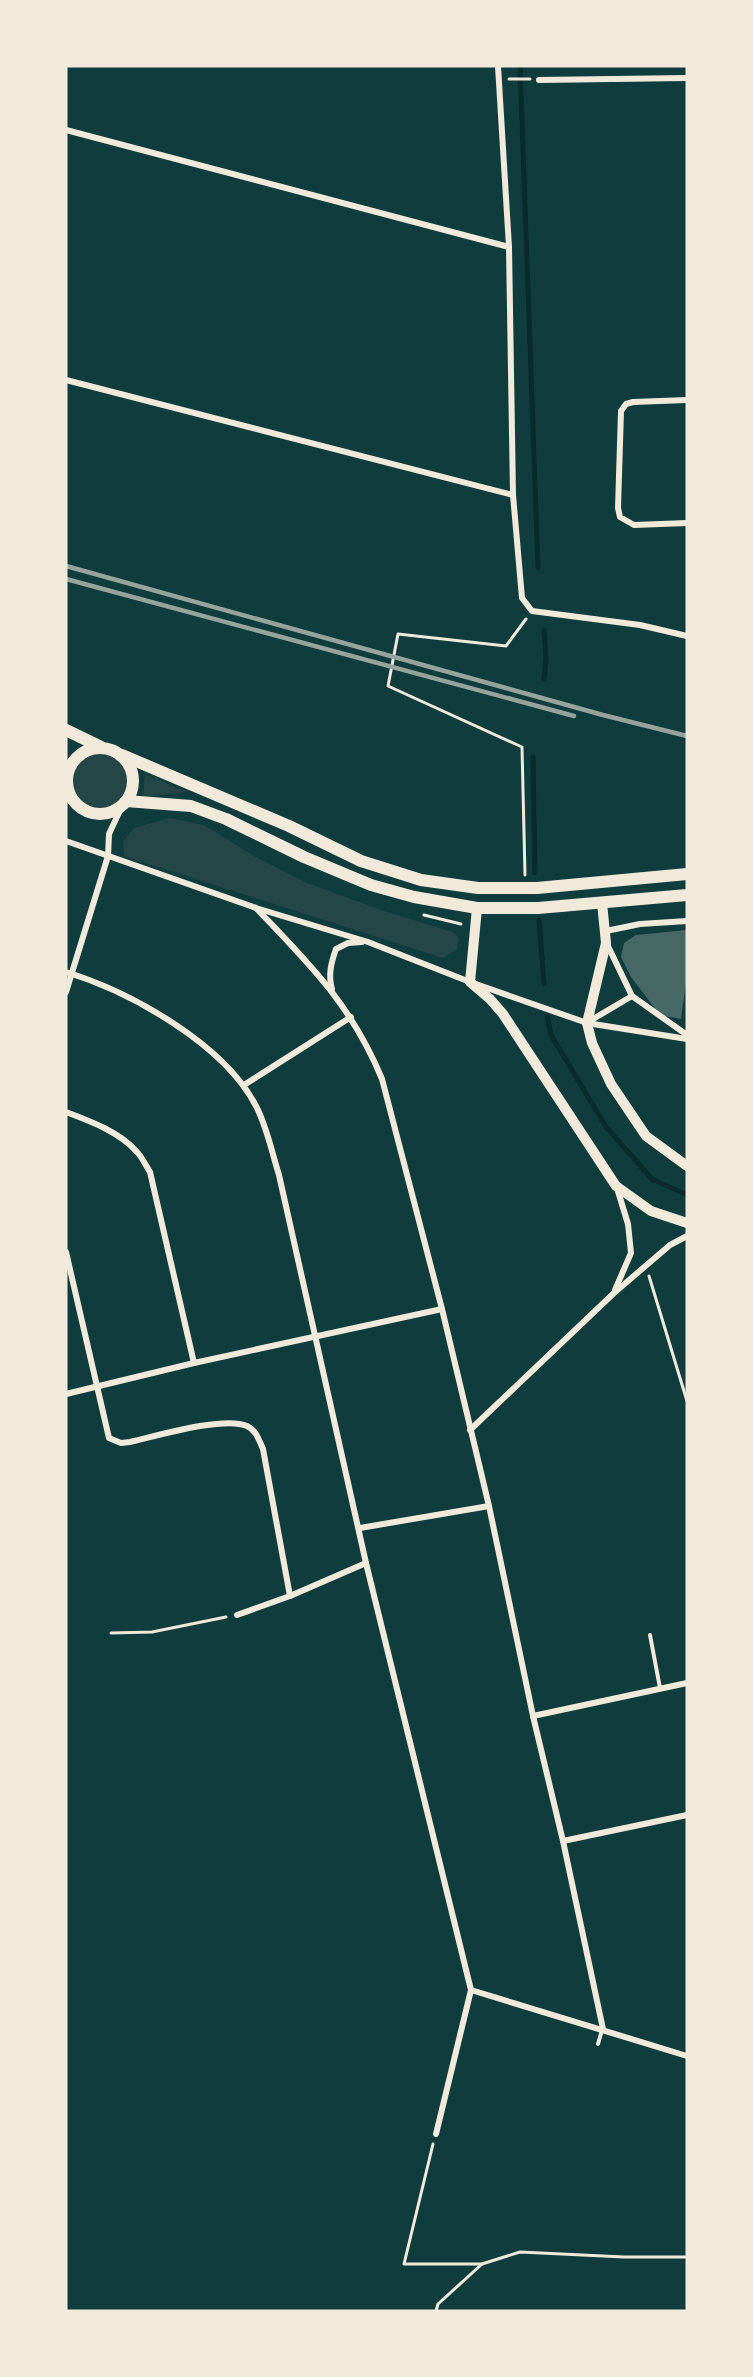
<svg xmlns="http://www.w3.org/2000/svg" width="753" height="2377" viewBox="0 0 753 2377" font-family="'Times New Roman',serif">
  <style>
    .green { fill: #244646 }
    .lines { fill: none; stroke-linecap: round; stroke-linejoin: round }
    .stream { stroke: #0a2a2b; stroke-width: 5 }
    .building { fill: #486865 }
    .path { stroke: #f1e9da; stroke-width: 3 }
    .service { stroke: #f1e9da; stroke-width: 4 }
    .minor { stroke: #f1e9da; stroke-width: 6 }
    .tertiary { stroke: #f1e9da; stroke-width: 10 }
    .primary { stroke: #f1e9da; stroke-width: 12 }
    .rail { stroke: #97a49c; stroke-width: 4.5 }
  </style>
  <rect width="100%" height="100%" fill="#0f3d3e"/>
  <g class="green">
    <circle cx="100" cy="781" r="28"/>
    <polygon points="145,774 186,792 143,797"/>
    <polygon points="169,818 204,825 254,856 307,883 384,911 453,932 459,938 457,949 443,958 124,856 123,842 134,828"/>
  </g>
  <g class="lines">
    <g class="stream">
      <polyline points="520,66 538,568"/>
      <polyline points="544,679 546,659 544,630"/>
      <polyline points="533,757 535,873"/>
      <polyline points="539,920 544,984"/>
      <polyline points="547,1016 551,1035 606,1127 652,1179 687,1195"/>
    </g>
  </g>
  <polygon class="building" points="687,930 687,975 681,1019 660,1015 631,977 621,957 624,943 636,935"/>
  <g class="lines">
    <g class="path">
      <polyline points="509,79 530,79"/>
      <polyline points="525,875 522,747 388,686 398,634 506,646 526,619"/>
      <polyline points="424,915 461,924"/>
      <polyline points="649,1276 687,1401"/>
      <polyline points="111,1633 152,1632 226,1617"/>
      <polyline points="433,2144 404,2264 482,2264"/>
      <polyline points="436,2311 438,2304 482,2264 520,2252 624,2257 687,2257"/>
    </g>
    <g class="service">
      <polyline points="650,1635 660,1688"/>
      <polyline points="598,2044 602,2030"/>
    </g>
    <g class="minor">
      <polyline points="498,66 509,247 513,495 522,598 532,611 640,625 687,636"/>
      <polyline points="539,80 687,78"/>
      <polyline points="66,130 509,247"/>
      <polyline points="66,380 513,495"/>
      <polyline points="687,400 633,402 626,404 621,411 618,508 620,517 634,525 687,523"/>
      <polyline points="66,783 67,782"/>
      <polyline points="66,841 256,908 368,942 470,982 587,1023 687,1039"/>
      <path d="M256 908C310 964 352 1006 382 1079L442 1309 489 1506 533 1716 563 1841 603 2029"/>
      <polyline points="606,931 640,924 687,921"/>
      <polyline points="607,944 632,996 687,1035"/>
      <path d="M66 972C131 992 224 1044 256 1106 267 1127 272 1153 279 1175L366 1563 471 1990 436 2134"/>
      <path d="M332 989C328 975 331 963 336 949L348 943 362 942"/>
      <polyline points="66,992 108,856 109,834 122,806"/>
      <polyline points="588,1022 632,996"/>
      <polyline points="244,1085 351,1017"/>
      <path d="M66 1112C90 1121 120 1132 137 1152 142 1157 146 1166 150 1172L194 1363"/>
      <path d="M66 1252 109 1438 121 1443 130 1442C157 1436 223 1416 247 1426 256 1430 259 1440 263 1449L290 1596"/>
      <polyline points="615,1290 631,1253 628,1224 617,1188"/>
      <polyline points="66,1394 194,1363 442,1309"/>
      <polyline points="470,1430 614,1293 670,1245 687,1236"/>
      <polyline points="360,1528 489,1506"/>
      <polyline points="237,1615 290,1596 366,1563"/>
      <polyline points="533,1716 687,1683"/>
      <polyline points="563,1841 687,1815"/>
      <polyline points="471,1990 687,2056"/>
    </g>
    <g class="tertiary">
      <polyline points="602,903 606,943 587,1023 592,1043 611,1084 646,1136 687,1166"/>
      <polyline points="477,908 470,982 490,999 503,1014 616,1186 651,1211 687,1223"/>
    </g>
    <g class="primary">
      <polyline points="66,730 101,747"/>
      <circle cx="100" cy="781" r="33"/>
      <polyline points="122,755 289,826 361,861 421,880 478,888 537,888 687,874"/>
      <polyline points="126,801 191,806 226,819 304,857 371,885 414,897 477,908 538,908 687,895"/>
    </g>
    <g class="rail">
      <polyline points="66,566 603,715 687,736"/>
      <polyline points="66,579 574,716"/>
    </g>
  </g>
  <rect width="753" height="2377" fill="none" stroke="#f1e9da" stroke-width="135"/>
</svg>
